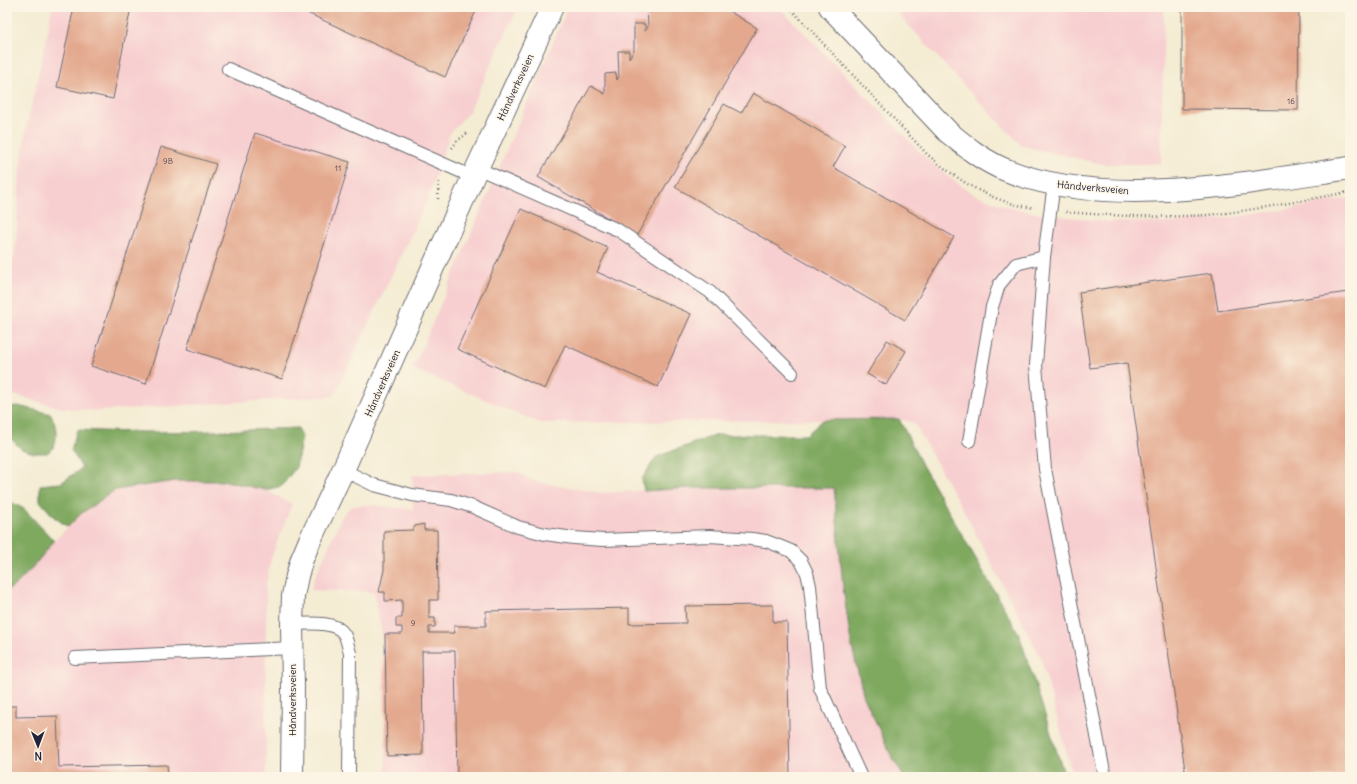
<svg xmlns="http://www.w3.org/2000/svg" width="1357" height="784" viewBox="0 0 1357 784" font-family="Delius,sans-serif">
  <style>
    .built { fill: #f7cfd0 }
    .forest { fill: #80a960; stroke: #51664e }
    .building { fill: #e3a88d }
    .lines { fill: none; stroke-linecap: round; stroke-linejoin: round }
    .service-casing { stroke: #6c6970; stroke-width: 14 }
    .minor-casing { stroke: #6c6970; stroke-width: 24 }
    .path { stroke: #6c6970; stroke-width: 2.5; stroke-dasharray: 1 3; stroke-linecap: butt }
    .service { stroke: #fff; stroke-width: 12 }
    .minor { stroke: #fff; stroke-width: 22 }
    .labels { text-anchor: middle; stroke-width: 3; stroke-linejoin: round; paint-order: stroke }
    .number-label { font-size: 8px; fill: #524450 }
    .street-label { font-size: 10px; fill: #22223b; stroke: #fcf5e5 }
  </style>
  <rect width="100%" height="100%" fill="#fcf5e5"/>
  <filter id="ink" filterUnits="userSpaceOnUse"><feTurbulence type="fractalNoise" baseFrequency=".025" numOctaves="2"/><feDisplacementMap in="SourceGraphic" scale="8" xChannelSelector="R" yChannelSelector="G"/><feConvolveMatrix kernelMatrix="1 2 1 2 8 2 1 2 1" color-interpolation-filters="sRGB"/></filter>
  <filter id="wash" filterUnits="userSpaceOnUse"><feTurbulence type="fractalNoise" baseFrequency=".012" numOctaves="4" result="noise"/><feDisplacementMap in="SourceGraphic" scale="16" xChannelSelector="R" yChannelSelector="G"/><feGaussianBlur stdDeviation="0.9" result="paint"/><feColorMatrix in="noise" values="0 0 0 0 0 0 0 0 0 0 0 0 0 0 0 0 0 1.4 0 .05"/><feComposite in="paint" operator="in"/></filter>
  <g filter="url(#wash)">
    <rect width="100%" height="100%" fill="#f4ecd3"/>
    <g class="built">
      <polygon points="52,7 518,7 469,112 450,133 427,201 334,396 95,411 61,408 11,394 7,390 7,273 15,255 20,171 27,125 46,41"/>
      <polygon points="568,7 779,7 923,155 948,177 974,194 1002,205 1035,213 1110,222 1168,223 1219,219 1295,208 1350,198 1350,777 1073,777 1041,658 966,515 914,423 899,419 540,423 413,369"/>
      <polygon points="892,7 1164,7 1161,164 1102,164 1022,146 968,90"/>
      <polygon points="517,472 533,481 601,493 690,488 834,488 843,587 851,643 891,755 904,777 384,777 386,768 382,634 374,592 311,590 314,579 342,516 347,510 353,506 369,505 413,509 412,475"/>
      <polygon points="176,481 226,481 265,490 292,504 272,555 266,584 266,777 7,777 7,590 11,589 24,575 54,541 82,513 115,490"/>
    </g>
    <g class="forest">
      <polygon points="18,406 51,414 57,430 53,448 47,453 34,453 21,449 7,435 7,407"/>
      <polygon points="899,419 922,465 1019,634 1065,777 904,777 891,755 864,697 851,643 843,587 834,488 690,488 644,491 642,479 656,457 716,435 806,435 823,420"/>
      <path d="M298 428 302 437 296 467 282 486 265 490 226 481H176L115 490 82 513 68 527 54 517 40 501V485L61 483 82 468 71 450 77 430C150 434 224 431 298 428Z"/>
      <path d="M9 501 24 509 54 541C45 552 18 587 7 590V502Z"/>
    </g>
    <g id="blocks">
      <g class="building">
        <polygon points="74,7 131,7 113,99 57,87"/>
        <polygon points="300,7 478,7 445,77 299,9"/>
        <polygon points="647,7 658,7 658,9 659,7 722,7 757,28 637,235 538,177 591,86 605,94 605,74 616,73 617,80 619,76 618,51 629,51 629,58 634,50 634,24 645,24 645,31 648,27"/>
        <polygon points="1182,7 1299,7 1298,110 1182,109"/>
        <polygon points="753,93 845,146 833,167 954,237 905,320 675,187 724,104 741,113"/>
        <polygon points="255,133 350,162 282,379 187,349"/>
        <polygon points="161,147 216,164 146,384 91,366"/>
        <polygon points="521,209 608,248 597,272 691,314 658,387 565,345 545,389 457,349"/>
        <polygon points="1212,273 1218,311 1348,292 1350,309 1350,777 1186,777 1127,363 1090,368 1079,292"/>
        <polygon points="887,340 906,351 886,385 867,374"/>
        <polygon points="424,524 424,530 437,530 438,600 429,600 429,618 435,618 435,627 429,627 429,633 455,633 454,626 486,626 486,611 629,608 629,624 686,623 685,606 773,605 773,622 787,622 790,777 457,777 455,651 422,651 423,755 387,756 385,634 402,634 402,627 396,627 396,618 402,618 402,600 385,601 385,592 379,592 384,570 384,531 413,530 415,526"/>
        <polygon points="7,706 16,706 16,717 57,716 59,767 167,765 168,777 7,777"/>
      </g>
    </g>
  </g>
  <g filter="url(#ink)">
    <use href="#blocks" fill-opacity="0" stroke="#6c6970" stroke-width="1"/>
    <g class="lines">
      <g class="service-casing">
        <g id="service">
          <polyline points="228,69 473,177"/>
          <polyline points="477,168 618,230 710,292 792,373"/>
          <polyline points="1054,184 1044,257 1036,365 1045,469 1105,777"/>
          <polyline points="969,441 992,307 999,285 1016,264 1044,257"/>
          <polyline points="343,470 374,485 412,495 451,500 473,507 518,527 545,534 574,538 603,540 710,536 752,539 766,541 779,546 791,551 801,561 807,573 810,586 820,688 861,777"/>
          <path d="M292 624C306 624 335 620 344 634 347 639 348 647 350 653L349 777"/>
          <polyline points="75,658 292,648"/>
        </g>
      </g>
      <g class="minor-casing">
        <g id="minor">
          <path d="M830 7 948 132C965 146 981 159 1001 168 1101 211 1244 183 1350 168"/>
          <polyline points="292,777 293,688 292,624 293,596 297,576 302,559 310,540 343,470 477,168 552,7"/>
        </g>
      </g>
      <g class="path">
        <path d="M789 7 927 154C960 182 991 202 1034 208"/>
        <polyline points="452,148 457,141 469,132"/>
        <polyline points="438,199 439,180"/>
        <path d="M1066 212C1113 216 1159 218 1206 215 1254 211 1302 200 1350 192"/>
      </g>
      <use href="#service" class="service"/>
      <use href="#minor" class="minor"/>
    </g>
  </g>
  <g class="labels">
    <g class="number-label">
      <text x="1291" y="104">16</text>
      <text x="168" y="164">9B</text>
      <text x="338" y="171">11</text>
      <text x="413" y="626">9</text>
    </g>
    <g class="street-label">
      <text transform="translate(515 87) rotate(-65)" y="4">Håndverksveien</text>
      <text transform="translate(1093 187) rotate(5)" y="4">Håndverksveien</text>
      <text transform="translate(382 383) rotate(-66)" y="4">Håndverksveien</text>
      <text transform="translate(292 700) rotate(-90)" y="4">Håndverksveien</text>
    </g>
  </g>
  <rect width="1357" height="784" fill="none" stroke="#fcf5e5" stroke-width="24"/>
  <g transform="translate(38 746) rotate(179)" stroke="#fcf5e5" stroke-width="3" paint-order="stroke">
  <path d="M0-3L7 15L0 10L-7 15Z" fill="#22223b"/>
  <text y="-6" font-size="11" font-weight="bold" text-anchor="middle" fill="#22223b">N</text>
  </g>
</svg>
